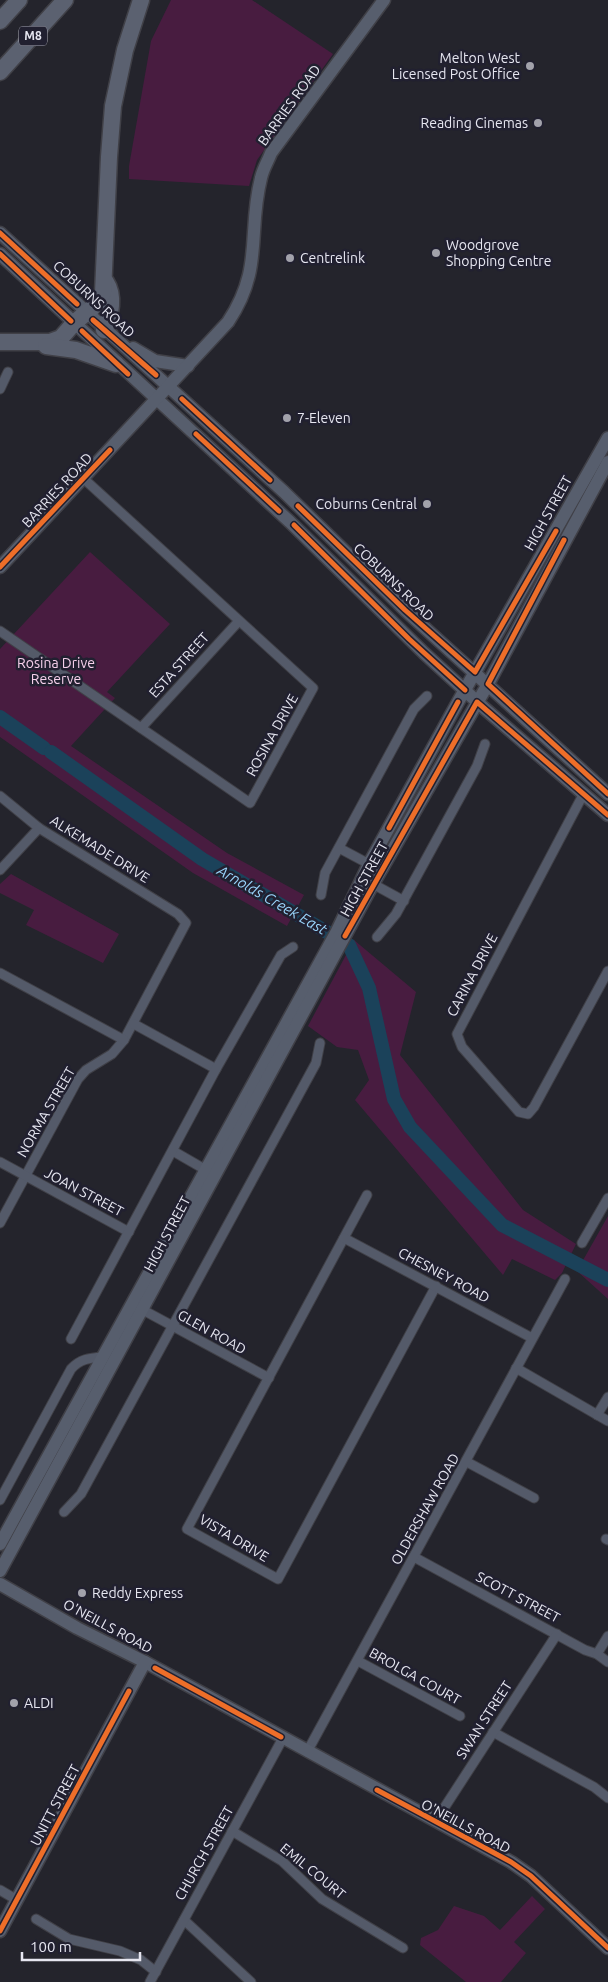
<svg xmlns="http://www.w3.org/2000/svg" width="608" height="1982" viewBox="0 0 608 1982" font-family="Ubuntu,sans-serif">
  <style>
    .green { fill: #481c40 }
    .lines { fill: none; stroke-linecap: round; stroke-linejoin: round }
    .river { stroke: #1b425a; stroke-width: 14 }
    .street-casing { stroke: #404047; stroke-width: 11 }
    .secondary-casing { stroke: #404047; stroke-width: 15 }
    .highway-casing { stroke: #404047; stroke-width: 19 }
    .street { stroke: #545a69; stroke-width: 9 }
    .secondary { stroke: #575e6d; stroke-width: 12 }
    .highway { stroke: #5b6170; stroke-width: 16 }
    .cycleway-casing { stroke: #212030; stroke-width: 8 }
    .cycleway { stroke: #ee6e29; stroke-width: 5 }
    .poi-dot { fill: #a2a2ab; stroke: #212030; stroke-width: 2 }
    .labels { text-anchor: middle; stroke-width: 5; stroke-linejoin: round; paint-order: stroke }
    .shield { fill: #212030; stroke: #ababb6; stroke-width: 1 }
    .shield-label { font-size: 12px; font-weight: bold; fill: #e6e6f0 }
    .poi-label { font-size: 14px; fill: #e6e6f0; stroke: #212030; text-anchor: start }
    .street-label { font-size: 14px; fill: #e6e6f0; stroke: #212030 }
    .park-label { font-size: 14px; fill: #f6d0eb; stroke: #212030 }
    .water-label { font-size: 15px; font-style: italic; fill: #99d4fb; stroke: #212030 }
  </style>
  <rect width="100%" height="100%" fill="#24242c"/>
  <g class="green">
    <polygon points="171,0 252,0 333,54 257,160 249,186 129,179 129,166 151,41"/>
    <polygon points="90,552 170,624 107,692 115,698 71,746 227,853 304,895 287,926 193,873 0,737 0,649"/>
    <polygon points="11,874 119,934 103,963 26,925 34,910 0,893 0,884"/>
    <polygon points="354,940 416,992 400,1055 523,1210 576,1244 562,1273 555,1280 512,1259 503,1275 355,1100 369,1080 358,1050 337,1047 308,1026"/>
    <polygon points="608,1216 608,1299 577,1271"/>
    <polygon points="532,1896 545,1909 514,1942 526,1953 501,1982 466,1982 420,1945 421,1938 438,1930 454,1906 484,1916 500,1930"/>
  </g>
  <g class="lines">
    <g class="river">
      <polyline points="0,717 44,748"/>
      <polyline points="51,752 202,859 349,945 369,988 394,1099 410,1127 502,1225 608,1280"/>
    </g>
    <g class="street-casing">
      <g id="street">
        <polyline points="0,389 8,372"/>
        <polyline points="0,631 250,803 313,688 83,478"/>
        <polyline points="141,728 238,622"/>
        <polyline points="584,793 457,1034 462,1047 519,1112 528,1114 534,1107 608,971"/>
        <polyline points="0,796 39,828 178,914 186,923 124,1040 112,1054 86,1070 78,1079 0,1223"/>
        <polyline points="339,848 369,864"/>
        <polyline points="0,870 39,828"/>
        <polyline points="373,884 404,901"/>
        <polyline points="321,895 325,873 414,709 427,696"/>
        <polyline points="377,937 396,914 477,766 485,744"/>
        <polyline points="0,973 124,1040"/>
        <polyline points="134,1024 216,1069"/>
        <polyline points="173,1151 206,1170"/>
        <polyline points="0,1162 129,1232"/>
        <polyline points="367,1195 187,1529 278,1579 436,1286"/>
        <polyline points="344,1238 532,1338"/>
        <polyline points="582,1243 608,1198"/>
        <polyline points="143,1310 269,1378"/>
        <polyline points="71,1339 216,1069 281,955 293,947"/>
        <polyline points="516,1368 608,1421"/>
        <polyline points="597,1415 608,1397"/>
        <polyline points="467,1462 534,1498"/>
        <path d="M0 1500 71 1369C80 1359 89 1358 103 1357"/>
        <polyline points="64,1512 81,1494 316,1063 320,1043"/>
        <polyline points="606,1539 608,1540"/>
        <polyline points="414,1557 585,1650 597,1654 608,1662"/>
        <polyline points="597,1654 608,1636"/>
        <polyline points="358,1661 460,1716"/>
        <polyline points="493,1732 594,1787 608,1798"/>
        <polyline points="307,1752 565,1279"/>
        <polyline points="435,1822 557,1634"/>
        <polyline points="232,1831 282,1861 322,1899 403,1948"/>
        <polyline points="0,1890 17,1900"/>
        <polyline points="36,1919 69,1939 120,1951 141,1960 156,1972"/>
        <polyline points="184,1920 251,1982"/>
        <polyline points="150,1982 283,1738"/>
      </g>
    </g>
    <g class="secondary-casing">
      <g id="secondary">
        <polyline points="0,233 284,492 405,610 608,794"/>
        <polyline points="0,254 290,522 424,653 484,708 608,815"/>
        <polyline points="133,348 155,361 188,366"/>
        <path d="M0 567 228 322C264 268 247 233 261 178 263 169 268 161 271 153L384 0"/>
        <polyline points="0,1544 336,933 369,864 458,702 608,438"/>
        <polyline points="0,1571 373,884 488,684 608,462"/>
        <polyline points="0,1584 77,1628 145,1662 511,1862 531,1876 608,1948"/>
        <polyline points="0,1931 145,1662"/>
      </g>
    </g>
    <g class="highway-casing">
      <g id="highway">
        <polyline points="0,21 19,0"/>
        <polyline points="0,72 65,0"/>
        <path d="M104 330C111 315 115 296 106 282"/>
        <polyline points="0,342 50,342 61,338 74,323 92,308 103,293 109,157 113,106 125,50 141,0"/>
        <polyline points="46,346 76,350 116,364"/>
      </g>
    </g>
    <use href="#street" class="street"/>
    <use href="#secondary" class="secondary"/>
    <use href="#highway" class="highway"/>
    <g class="cycleway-casing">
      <g id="cycleway">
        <polyline points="0,233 77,304"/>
        <polyline points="0,254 71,321"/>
        <polyline points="93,320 156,375"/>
        <polyline points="82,331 128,374"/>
        <polyline points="182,399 270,480"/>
        <polyline points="196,434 279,511"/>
        <polyline points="298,506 405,610 475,672 556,531"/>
        <polyline points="294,525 409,639 465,690"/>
        <polyline points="564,540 488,684 608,794"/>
        <polyline points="0,567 110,450"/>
        <polyline points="389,828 458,702"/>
        <polyline points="345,936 477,702 608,815"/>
        <polyline points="155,1668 281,1737"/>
        <polyline points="377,1790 511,1862 531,1876 608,1948"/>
        <polyline points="0,1931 129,1691"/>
      </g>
    </g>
    <use href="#cycleway" class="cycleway"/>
  </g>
  <g class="poi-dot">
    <circle cx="530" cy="66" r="5"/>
    <circle cx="538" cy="123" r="5"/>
    <circle cx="436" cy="253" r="5"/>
    <circle cx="290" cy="258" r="5"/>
    <circle cx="287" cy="418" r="5"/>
    <circle cx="427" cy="504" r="5"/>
    <circle cx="82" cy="1593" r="5"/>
    <circle cx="14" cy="1703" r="5"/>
  </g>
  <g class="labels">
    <rect class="shield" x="19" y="26.5" width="28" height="19" rx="4"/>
    <g class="shield-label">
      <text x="33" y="40">M8</text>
    </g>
    <g class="poi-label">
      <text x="520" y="63" text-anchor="end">Melton West<tspan x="520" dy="16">Licensed Post Office</tspan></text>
      <text x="528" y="128" text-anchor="end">Reading Cinemas</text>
      <text x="446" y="250">Woodgrove<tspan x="446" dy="16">Shopping Centre</tspan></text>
      <text x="300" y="263">Centrelink</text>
      <text x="297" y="423">7-Eleven</text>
      <text x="417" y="509" text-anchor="end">Coburns Central</text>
      <text x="92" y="1598">Reddy Express</text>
      <text x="24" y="1708">ALDI</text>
    </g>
    <g class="street-label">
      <text transform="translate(289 105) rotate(-54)" y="5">BARRIES ROAD</text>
      <text transform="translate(94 299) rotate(43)" y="5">COBURNS ROAD</text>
      <text transform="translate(57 490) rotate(-47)" y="5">BARRIES ROAD</text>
      <text transform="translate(548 513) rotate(-61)" y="5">HIGH STREET</text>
      <text transform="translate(394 582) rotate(44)" y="5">COBURNS ROAD</text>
      <text transform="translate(179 665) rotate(-48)" y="5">ESTA STREET</text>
      <text transform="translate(272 735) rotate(-61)" y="5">ROSINA DRIVE</text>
      <text transform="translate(100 849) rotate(32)" y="5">ALKEMADE DRIVE</text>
      <text transform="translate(364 879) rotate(-61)" y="5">HIGH STREET</text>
      <text transform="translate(472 975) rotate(-62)" y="5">CARINA DRIVE</text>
      <text transform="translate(46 1112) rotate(-60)" y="5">NORMA STREET</text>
      <text transform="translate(84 1192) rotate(28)" y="5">JOAN STREET</text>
      <text transform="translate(167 1234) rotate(-62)" y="5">HIGH STREET</text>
      <text transform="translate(444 1275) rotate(28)" y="5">CHESNEY ROAD</text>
      <text transform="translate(212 1332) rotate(29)" y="5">GLEN ROAD</text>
      <text transform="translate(425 1509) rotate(-61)" y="5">OLDERSHAW ROAD</text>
      <text transform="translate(234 1538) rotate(31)" y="5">VISTA DRIVE</text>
      <text transform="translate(518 1597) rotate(28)" y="5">SCOTT STREET</text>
      <text transform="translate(108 1626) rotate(28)" y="5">O'NEILLS ROAD</text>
      <text transform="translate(415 1676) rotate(29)" y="5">BROLGA COURT</text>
      <text transform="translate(484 1720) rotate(-57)" y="5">SWAN STREET</text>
      <text transform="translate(55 1805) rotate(-62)" y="5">UNITT STREET</text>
      <text transform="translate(466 1826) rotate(28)" y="5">O'NEILLS ROAD</text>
      <text transform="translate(204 1853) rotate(-61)" y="5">CHURCH STREET</text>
      <text transform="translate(313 1871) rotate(39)" y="5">EMIL COURT</text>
    </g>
    <g class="park-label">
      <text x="56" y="668">Rosina Drive<tspan x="56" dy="16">Reserve</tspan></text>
    </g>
    <g class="water-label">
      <text transform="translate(272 900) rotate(30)" y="5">Arnolds Creek East</text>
    </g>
  </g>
  <path d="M22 1952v8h118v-8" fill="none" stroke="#e6e6f0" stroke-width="2.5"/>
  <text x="30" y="1952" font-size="15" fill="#e6e6f0" stroke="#212030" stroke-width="4" paint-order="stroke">100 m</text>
</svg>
